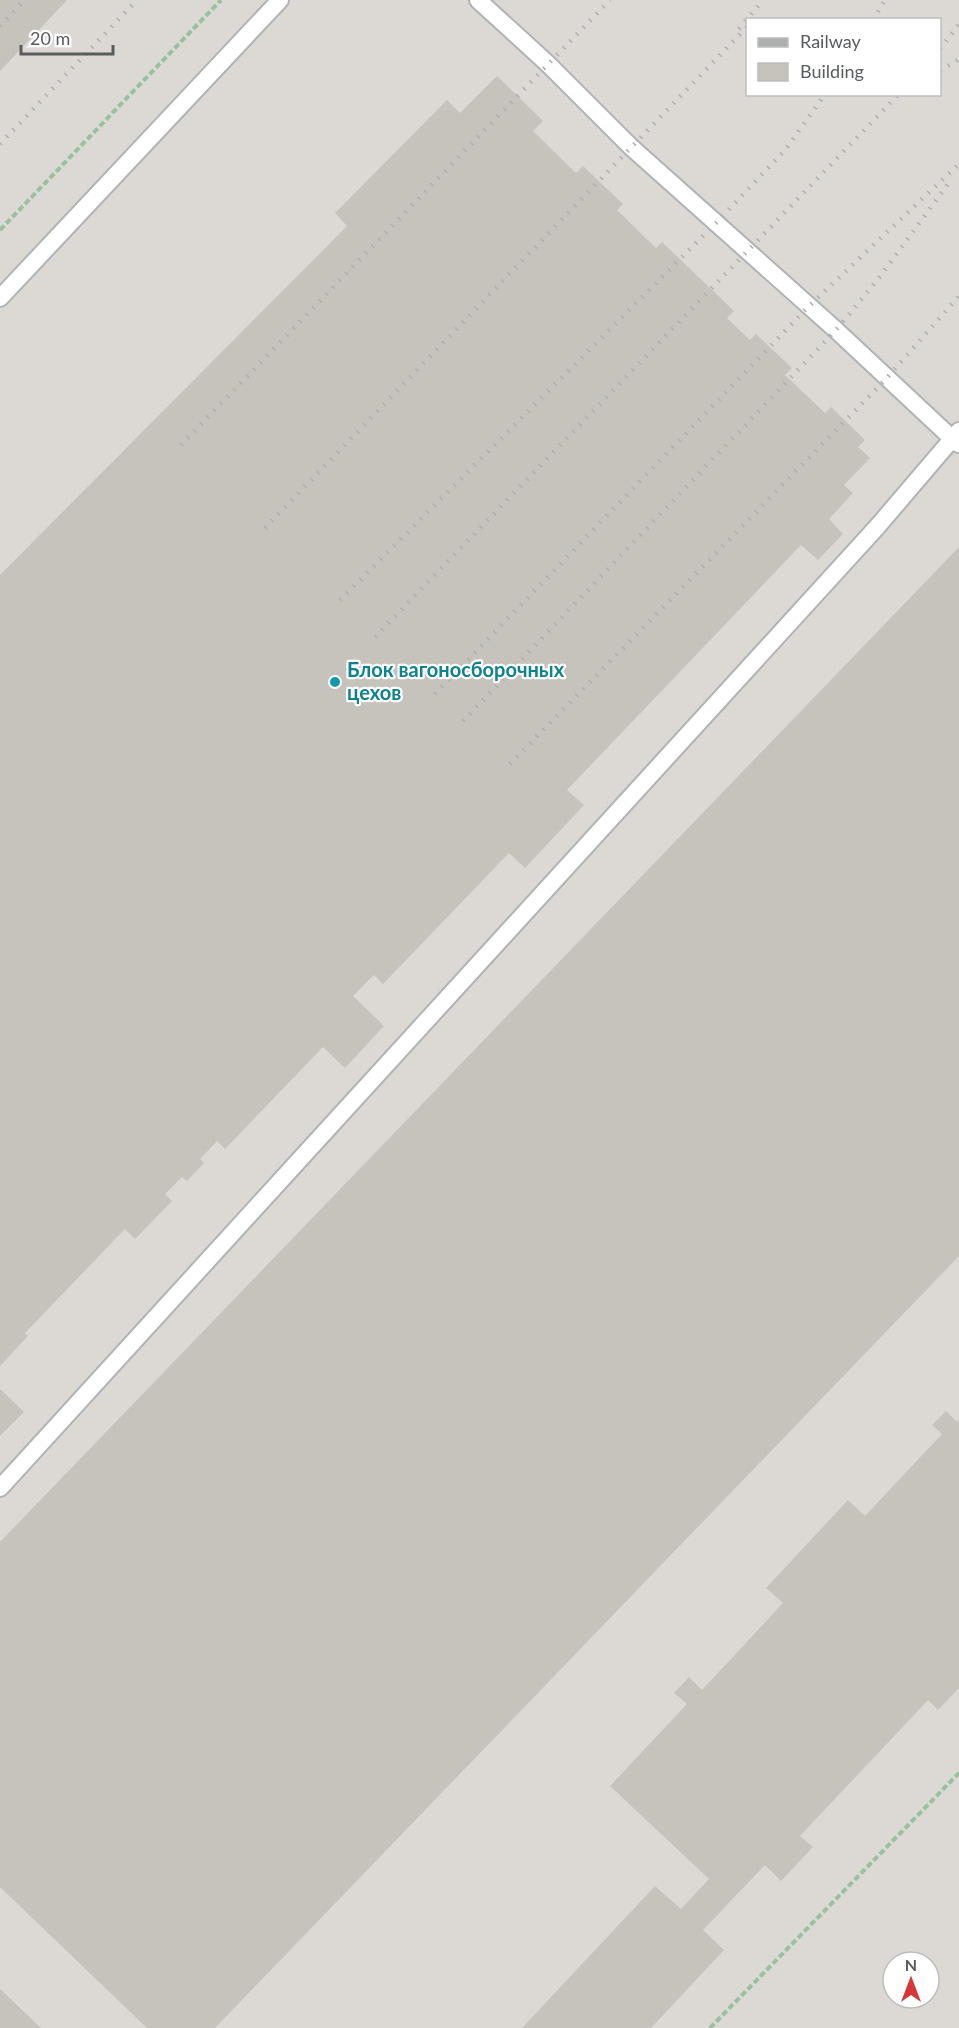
<svg xmlns="http://www.w3.org/2000/svg" width="959" height="2028" viewBox="0 0 959 2028" font-family="Lato,sans-serif">
  <style>
    .industrial { fill: #dcd9d4; fill-rule: evenodd }
    .building { fill: #c6c2bc }
    .lines { fill: none; stroke-linecap: round; stroke-linejoin: round }
    .lane-casing { stroke: #b0b3b6; stroke-width: 20 }
    .path { stroke: #98c1a0; stroke-width: 4; stroke-dasharray: 6 3; stroke-linecap: butt }
    .lane { stroke: #fff; stroke-width: 16 }
    .rail { stroke: #aeafaf; stroke-width: 4.5; stroke-dasharray: 1.5 8; stroke-linecap: butt }
    .culture-dot { fill: #0f9aa8; stroke: #fff; stroke-width: 2 }
    .labels { text-anchor: middle; stroke-width: 4.5; stroke-linejoin: round; paint-order: stroke }
    .culture-label { font-size: 20px; font-weight: bold; fill: #0d838f; stroke: #fff; text-anchor: start }
  </style>
  <rect width="100%" height="100%" fill="#eae7e0"/>
  <path class="industrial" d="M0 0H959V2028H0ZM748 20H940V94H748ZM893 1962H929V1998H893Z"/>
  <g class="building">
    <polygon points="0,0 67,0 0,71"/>
    <polygon points="497,76 543,121 533,131 576,173 583,166 623,204 617,210 656,248 662,242 734,311 727,318 750,340 756,334 792,368 785,375 825,413 831,407 865,440 858,447 870,458 844,485 853,493 829,519 843,534 818,560 801,545 567,790 584,805 525,868 509,853 383,984 374,975 353,996 384,1026 345,1068 323,1047 225,1149 217,1141 200,1159 204,1163 187,1181 182,1177 165,1194 172,1201 135,1239 125,1229 25,1333 28,1336 0,1366 0,575 347,226 335,213 447,100 460,113"/>
    <polygon points="959,547 959,1256 215,2028 147,2028 0,1887 0,1542"/>
    <polygon points="0,1389 24,1412 0,1436"/>
    <polygon points="946,1411 957,1422 959,1419 959,1688 938,1710 928,1700 800,1836 813,1847 781,1881 765,1865 703,1930 724,1950 651,2028 522,2028 655,1886 681,1909 709,1879 610,1786 687,1704 674,1693 689,1677 702,1690 783,1603 766,1588 848,1500 865,1516 942,1434 932,1425"/>
    <polygon points="0,1989 41,2028 0,2028"/>
  </g>
  <g class="lines">
    <g class="lane-casing">
      <g id="lane">
        <polyline points="478,0 548,64 631,147 836,330 958,444"/>
        <polyline points="0,298 280,0"/>
        <polyline points="0,1488 877,527 959,431"/>
      </g>
    </g>
    <g class="path">
      <polyline points="0,230 221,0"/>
      <polyline points="710,2028 959,1773"/>
    </g>
    <use href="#lane" class="lane"/>
    <g class="rail">
      <polyline points="873,20 885,0"/>
      <polyline points="0,26 25,0"/>
      <polyline points="739,29 763,0"/>
      <polyline points="940,49 959,24"/>
      <polyline points="940,71 959,59"/>
      <polyline points="0,144 137,0"/>
      <polyline points="181,445 610,0"/>
      <polyline points="265,528 748,26"/>
      <polyline points="340,600 716,223 786,149 825,94"/>
      <polyline points="375,637 899,94"/>
      <polyline points="435,694 808,307 959,164"/>
      <polyline points="463,721 836,330 879,278 948,184"/>
      <polyline points="510,764 886,379 959,296"/>
    </g>
  </g>
  <circle class="culture-dot" cx="335" cy="682" r="6"/>
  <g class="labels">
    <g class="culture-label">
      <text x="347" y="677">Блок вагоносборочных<tspan x="347" dy="23">цехов</tspan></text>
    </g>
  </g>
  <rect x="746" y="18" width="195" height="78" fill="#ffffff" stroke="#bcbebf" stroke-width="1.5"/>
  <rect x="758" y="38" width="30" height="9" fill="#aeafaf" stroke="#bcbebf" stroke-width="1.5"/>
  <text x="800" y="48" font-size="18" fill="#585c5f">Railway</text>
  <rect x="758" y="63" width="30" height="18" fill="#c6c2bc" stroke="#bcbebf" stroke-width="1.5"/>
  <text x="800" y="78" font-size="18" fill="#585c5f">Building</text>
  <g transform="translate(911 1980)"><circle r="28" fill="#ffffff" stroke="#bcbebf" stroke-width="1.5"/>
  <path d="M0-4.5L10 22L0 15L-10 22Z" fill="#d93737"/>
  <text y="-9" font-size="16" font-weight="bold" text-anchor="middle" fill="#585c5f">N</text>
  </g>
  <path d="M21 45v9h92v-9" fill="none" stroke="#585c5f" stroke-width="3"/>
  <text x="30" y="45" font-size="18" fill="#585c5f" stroke="#ffffff" stroke-width="4.5" paint-order="stroke">20 m</text>
</svg>
